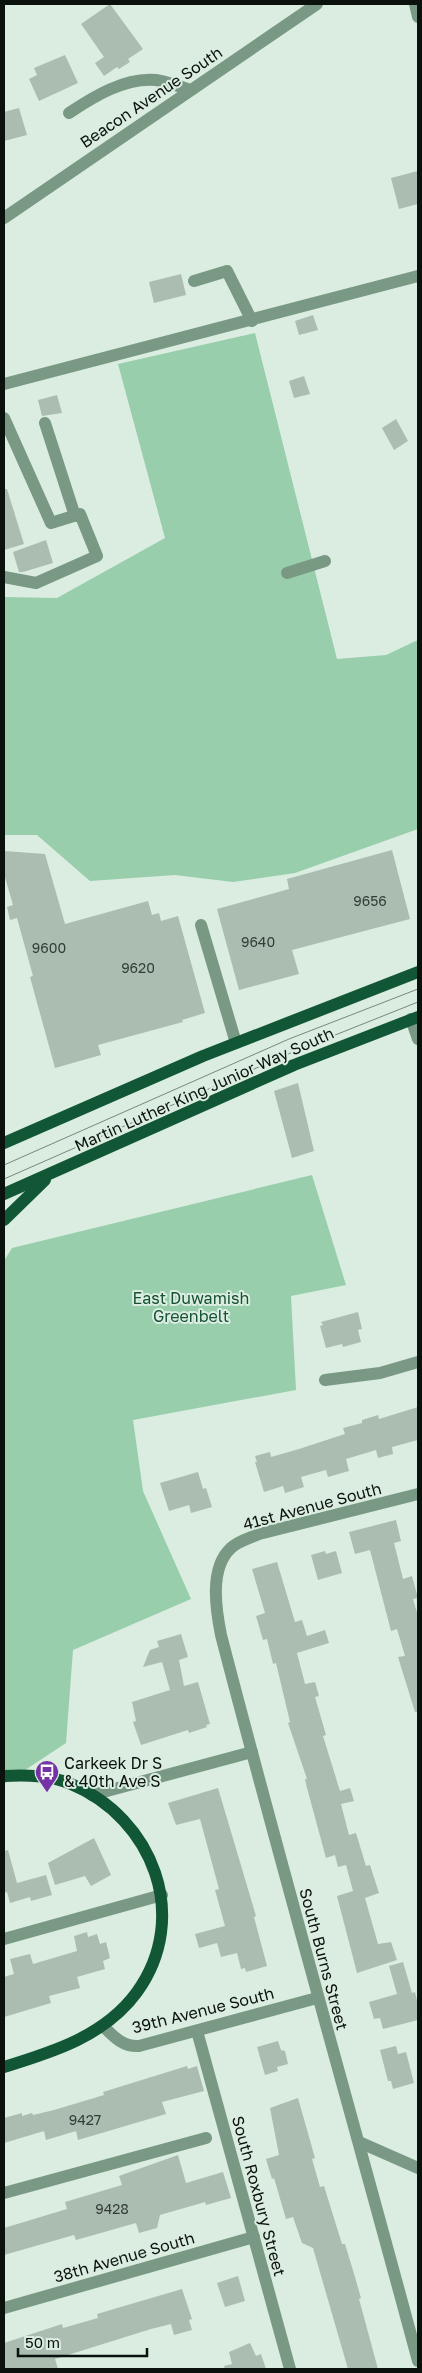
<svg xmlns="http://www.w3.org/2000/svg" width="422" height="2373" viewBox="0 0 422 2373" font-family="'Golos Text',sans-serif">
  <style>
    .green { fill: #98ceac }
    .building { fill: #abbdb1 }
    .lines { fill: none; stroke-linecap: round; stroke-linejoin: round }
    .minor { stroke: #799984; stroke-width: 12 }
    .major { stroke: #125735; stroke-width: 12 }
    .tram { stroke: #79867d; stroke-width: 1 }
    .labels { text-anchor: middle; stroke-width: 4; stroke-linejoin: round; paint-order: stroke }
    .number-label { font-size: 14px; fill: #333d37 }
    .street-label { font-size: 16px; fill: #0b120e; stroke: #daede0 }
    .park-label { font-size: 16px; fill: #155132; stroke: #daede0 }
    .poi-label { font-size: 16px; fill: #0b120e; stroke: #daede0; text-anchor: start }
  </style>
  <rect width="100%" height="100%" fill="#daede0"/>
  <g class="green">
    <polygon points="255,333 337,659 386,655 418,640 418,829 295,873 233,882 175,875 90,881 37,835 4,835 4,597 57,598 165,538 118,364"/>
    <polygon points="312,1175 346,1285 291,1296 296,1390 133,1420 143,1491 191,1599 73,1650 66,1743 4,1784 4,1261 12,1248"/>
  </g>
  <g class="building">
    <polygon points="110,4 143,49 128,59 130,62 119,69 117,67 104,76 95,63 104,57 81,24"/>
    <polygon points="65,55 78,83 39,101 29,79 37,75 34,68"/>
    <polygon points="19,108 27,135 4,141 4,112"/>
    <polygon points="418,171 418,204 399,209 391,178"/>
    <polygon points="181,274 186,295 154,303 149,282"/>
    <polygon points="313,315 318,330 299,335 295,321"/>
    <polygon points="304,376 310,394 294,398 289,381"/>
    <polygon points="57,395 62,413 42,416 38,400"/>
    <polygon points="396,419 408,441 394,450 382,428"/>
    <polygon points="4,489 7,489 24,544 4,550"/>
    <polygon points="46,540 53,563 23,572 19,572 13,552"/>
    <polygon points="392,850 410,919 292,950 299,974 239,990 217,909 289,889 287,879"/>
    <polygon points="4,851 45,854 65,924 148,901 152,915 159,913 161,921 178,916 205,1013 182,1020 183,1022 98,1045 101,1055 55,1068 30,977 33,976 17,918 10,920 7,907 13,905 4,874"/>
    <polygon points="298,1083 314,1151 292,1158 274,1091"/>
    <polygon points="358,1312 362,1329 358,1330 361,1342 343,1347 342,1344 326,1348 320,1326 323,1325 321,1322"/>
    <polygon points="418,1407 418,1440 392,1447 393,1454 378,1458 376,1450 346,1459 349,1471 328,1477 326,1470 301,1477 304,1487 285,1493 283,1486 264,1492 255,1462 257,1462 255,1456 270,1452 271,1457 299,1449 345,1434 343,1428 362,1423 362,1420 378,1415 379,1419"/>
    <polygon points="198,1472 203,1489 206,1488 212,1507 191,1513 189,1505 169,1511 160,1483"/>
    <polygon points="396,1520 401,1541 394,1543 403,1579 412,1576 418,1598 413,1599 418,1616 418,1712 415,1712 398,1657 405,1656 397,1629 391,1631 370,1550 355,1554 349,1532"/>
    <polygon points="325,1551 326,1554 336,1551 342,1573 318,1580 311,1555"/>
    <polygon points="277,1562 295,1622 302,1620 307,1636 325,1630 329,1643 297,1653 305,1684 315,1682 319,1696 315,1697 317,1704 326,1735 323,1736 340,1791 350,1788 354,1801 341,1804 349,1835 356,1833 366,1866 370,1865 379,1893 365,1898 378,1944 391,1942 397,1960 357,1973 337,1896 353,1891 346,1865 338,1867 335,1855 326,1858 307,1788 305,1779 307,1779 288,1723 290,1722 276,1663 273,1664 267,1639 263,1640 256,1616 265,1613 252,1569"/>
    <polygon points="181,1634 188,1657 179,1660 184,1686 198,1682 210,1724 206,1725 207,1727 189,1733 188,1730 141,1745 133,1722 136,1721 132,1702 170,1690 162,1662 143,1667 150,1650 159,1647 157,1641"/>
    <polygon points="218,1788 256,1916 254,1917 267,1966 246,1972 245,1968 241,1969 237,1953 221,1957 217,1943 199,1948 195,1934 225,1926 215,1890 219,1889 200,1819 176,1825 168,1803"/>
    <polygon points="94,1838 111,1875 91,1886 85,1876 55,1885 48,1863"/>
    <polygon points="8,1850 17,1883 46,1875 52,1895 31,1901 30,1897 10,1903 7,1892 4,1893 4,1851"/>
    <polygon points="87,1932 88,1937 97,1934 100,1944 106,1942 110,1958 103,1961 105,1969 77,1977 80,1988 49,1996 51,2003 4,2017 4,1977 14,1974 10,1959 30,1954 33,1964 77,1951 74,1936"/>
    <polygon points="403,1962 412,1993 415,1992 418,2005 418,2020 383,2029 380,2018 374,2019 369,2002 397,1994 389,1966"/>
    <polygon points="278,2041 281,2050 285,2051 288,2064 277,2067 278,2071 265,2075 257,2047"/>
    <polygon points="396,2046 398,2054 406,2052 414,2083 393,2089 391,2081 388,2081 380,2050"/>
    <polygon points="187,2066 188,2069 197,2066 204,2091 162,2102 166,2114 78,2140 76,2131 46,2140 44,2131 4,2143 4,2118 22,2113 22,2116 32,2113 33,2115 54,2110 104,2095 103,2092"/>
    <polygon points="298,2098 315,2158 312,2159 320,2187 324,2186 342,2244 345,2244 355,2277 361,2298 359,2299 378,2369 348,2369 313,2248 302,2243 293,2217 286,2219 274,2178 272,2179 266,2159 279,2155 270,2108"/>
    <polygon points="178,2155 186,2183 223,2172 231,2198 206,2205 205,2202 160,2215 157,2228 139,2233 136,2223 76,2240 74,2235 4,2255 4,2228 67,2209 65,2202 122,2185 119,2176"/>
    <polygon points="238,2276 245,2301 225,2307 217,2283"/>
    <polygon points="182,2289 192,2319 189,2320 192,2330 174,2335 171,2324 151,2329 55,2359 58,2369 4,2369 4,2343 62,2324 63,2328 98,2318 97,2314"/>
    <polygon points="250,2343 256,2356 261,2354 266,2369 225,2369 224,2366 232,2364 229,2352"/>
  </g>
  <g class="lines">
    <g class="minor">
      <polyline points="415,4 418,17"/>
      <path d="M69 113C93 97 125 77 156 80 167 82 179 86 190 90"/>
      <polyline points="4,218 317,4"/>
      <polyline points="194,281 227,271 252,321"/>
      <polyline points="4,384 418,276"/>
      <polyline points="4,418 51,523 80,514 97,556 36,583 4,577"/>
      <polyline points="45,423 75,516"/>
      <polyline points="287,573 325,561"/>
      <polyline points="201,925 236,1043"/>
      <polyline points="411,1019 418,1039"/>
      <polyline points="325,1380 380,1373 418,1362"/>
      <path d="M418 1494 259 1534C250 1538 238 1541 231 1548 209 1568 216 1610 221 1635 284 1878 353 2119 418 2361"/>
      <polyline points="92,1795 252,1752"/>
      <polyline points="4,1939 162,1895"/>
      <path d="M103 2026C114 2037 123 2047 139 2046L317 1998"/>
      <polyline points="197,2031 290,2369"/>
      <polyline points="359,2142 418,2168"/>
      <polyline points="4,2193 206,2138"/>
      <polyline points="4,2308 254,2237"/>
    </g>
    <g class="major">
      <polyline points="4,1143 203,1056 418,972"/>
      <polyline points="4,1194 294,1065 418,1017"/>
      <polyline points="4,1220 45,1180"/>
      <path d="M4 1776C26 1775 50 1775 71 1784 153 1818 191 1917 137 1992 105 2036 53 2052 4 2067"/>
    </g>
    <g class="tram">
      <polyline points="4,1165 289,1039 418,989"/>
      <polyline points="4,1179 295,1051 418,1002"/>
    </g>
  </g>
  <defs>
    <g id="bus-pin" transform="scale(1.25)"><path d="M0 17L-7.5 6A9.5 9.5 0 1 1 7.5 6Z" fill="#7432a6" stroke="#daede0"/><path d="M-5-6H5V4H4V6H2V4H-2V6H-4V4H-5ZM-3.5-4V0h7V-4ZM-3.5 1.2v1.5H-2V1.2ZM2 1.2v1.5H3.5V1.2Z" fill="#fff"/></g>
  </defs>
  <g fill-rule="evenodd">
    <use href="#bus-pin" x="47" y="1772"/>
  </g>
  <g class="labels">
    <g class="number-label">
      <text x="370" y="906">9656</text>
      <text x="258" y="947">9640</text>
      <text x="49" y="953">9600</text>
      <text x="138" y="973">9620</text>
      <text x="85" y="2125">9427</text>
      <text x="112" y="2214">9428</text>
    </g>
    <g class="street-label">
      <text transform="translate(151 97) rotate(-34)" y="6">Beacon Avenue South</text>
      <text transform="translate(204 1089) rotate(-24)" y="6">Martin Luther King Junior Way South</text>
      <text transform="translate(312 1506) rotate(-15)" y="6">41st Avenue South</text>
      <text transform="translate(324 1959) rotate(75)" y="6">South Burns Street</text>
      <text transform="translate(203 2010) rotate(-14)" y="6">39th Avenue South</text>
      <text transform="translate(259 2196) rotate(75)" y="6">South Roxbury Street</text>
      <text transform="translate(124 2257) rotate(-16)" y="6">38th Avenue South</text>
    </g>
    <g class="park-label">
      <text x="191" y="1304">East Duwamish<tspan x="191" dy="18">Greenbelt</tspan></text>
    </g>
    <g class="poi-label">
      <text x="64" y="1769">Carkeek Dr S<tspan x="64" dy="18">&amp; 40th Ave S</tspan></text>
    </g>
  </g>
  <rect width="422" height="2373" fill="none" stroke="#0b120e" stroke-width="10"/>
  <path d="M18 2348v8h129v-8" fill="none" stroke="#0b120e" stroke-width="2.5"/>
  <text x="25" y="2348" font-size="15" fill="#0b120e" stroke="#daede0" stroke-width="4" paint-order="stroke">50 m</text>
</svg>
